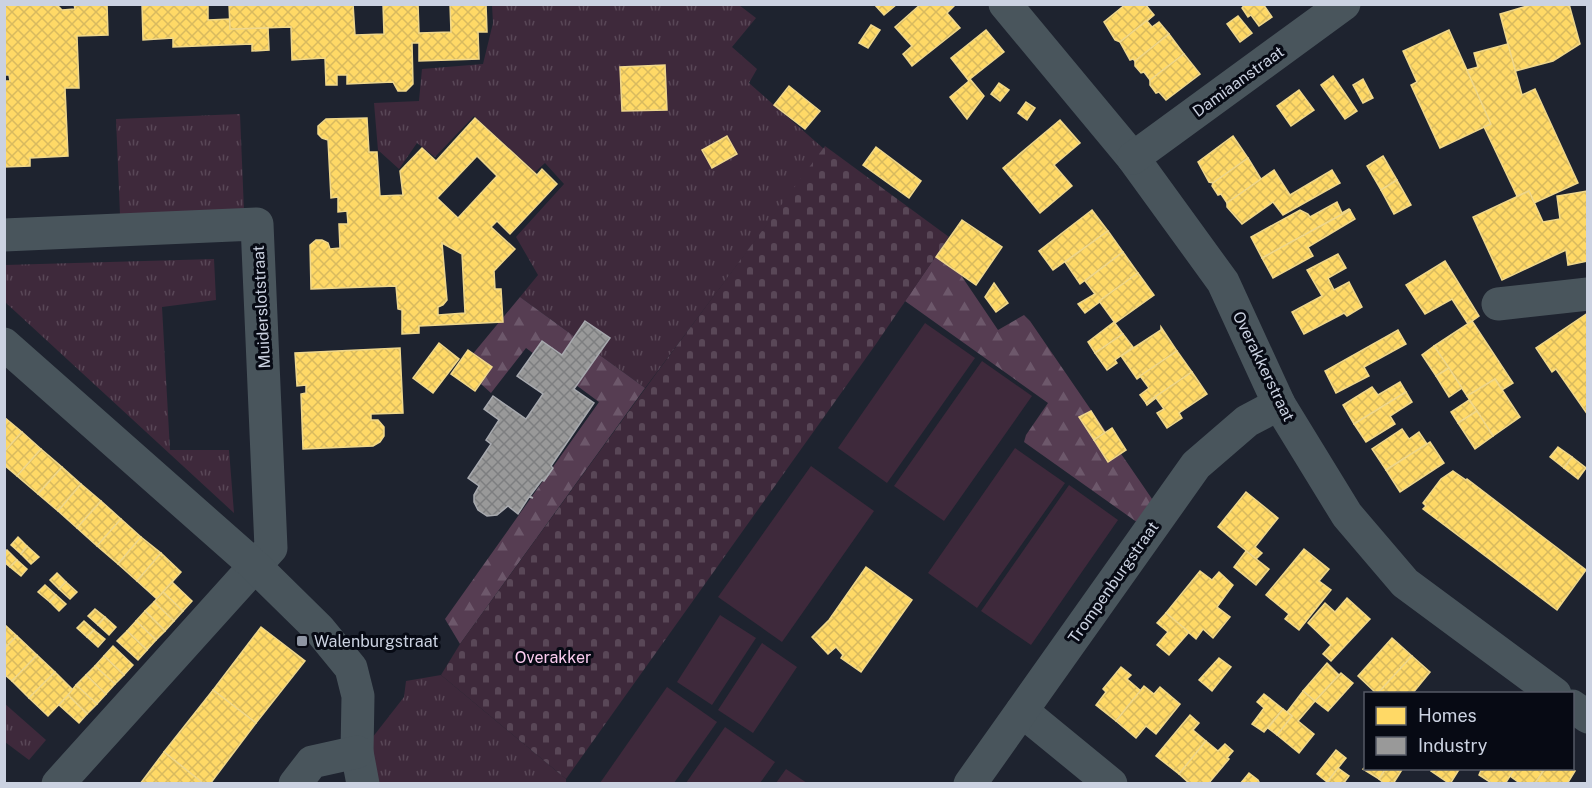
<svg xmlns="http://www.w3.org/2000/svg" width="1592" height="788" viewBox="0 0 1592 788" font-family="'Public Sans',sans-serif">
  <style>
    .grass { fill: url(#grass-tufts) }
    .forest { fill: url(#forest-firs) }
    .cemetery { fill: url(#cemetery-stones) }
    .pitch { fill: #3e293b }
    .homes { fill: url(#homes-cross-hatch); stroke: #efd78b; stroke-width: 1.5; fill-rule: evenodd }
    .industry { fill: url(#industry-cross-hatch); stroke: #a8aaaf; stroke-width: 1.5 }
    .lines { fill: none; stroke-linecap: round; stroke-linejoin: round }
    .street { stroke: #49555c; stroke-width: 33 }
    .poi-dot { fill: #8e95a3; stroke: #070a14; stroke-width: 2 }
    .labels { text-anchor: middle; stroke-width: 6; stroke-linejoin: round; paint-order: stroke }
    .street-label { font-size: 16px; fill: #cbd2e1; stroke: #070a14 }
    .poi-label { font-size: 16px; fill: #cbd2e1; stroke: #070a14; text-anchor: start }
    .park-label { font-size: 16px; fill: #fbccef; stroke: #070a14 }
  </style>
  <defs>
    <pattern id="grass-tufts" width="24" height="20" patternUnits="userSpaceOnUse" patternTransform="scale(1.5)"><rect width="24" height="20" fill="#3e293b"/><path d="M3 7l-1-3M5 7V3M7 7l1-3M15 17l-1-3M17 17v-4M19 17l1-3" fill="none" stroke="#594757"/></pattern>
    <pattern id="forest-firs" width="22" height="20" patternUnits="userSpaceOnUse" patternTransform="scale(1.5)"><rect width="22" height="20" fill="#563d52"/><path d="M5 1l3.5 6h-7zM16 11l3.5 6h-7z" fill="#6d586b"/></pattern>
    <pattern id="cemetery-stones" width="16" height="16" patternUnits="userSpaceOnUse" patternTransform="scale(1.5)"><rect width="16" height="16" fill="#3e293b"/><path d="M2 7V4a2 2 0 0 1 4 0v3zM10 15v-3a2 2 0 0 1 4 0v3z" fill="#594757"/></pattern>
    <pattern id="homes-cross-hatch" width="8" height="8" patternUnits="userSpaceOnUse" patternTransform="scale(1.5)"><rect width="8" height="8" fill="#ffd966"/><path d="M0 0l8 8M0 8l8-8" fill="none" stroke="#d8ba5f"/></pattern>
    <pattern id="industry-cross-hatch" width="8" height="8" patternUnits="userSpaceOnUse" patternTransform="scale(1.5)"><rect width="8" height="8" fill="#999"/><path d="M0 0l8 8M0 8l8-8" fill="none" stroke="#7d7e80"/></pattern>
  </defs>
  <rect width="100%" height="100%" fill="#1e232f"/>
  <g class="grass">
    <polygon points="492,5 739,5 756,18 732,47 757,69 749,83 824,149 645,388 520,297 538,275 516,237 564,184 545,163 535,172 474,116 435,157 417,143 399,169 378,150 374,103 419,101 422,69 483,64 493,23"/>
    <polygon points="240,114 244,211 120,215 116,119"/>
    <polygon points="214,259 216,300 162,307 170,450 229,450 234,513 5,302 5,265"/>
    <polygon points="441,675 566,779 566,784 371,783 358,756 404,697 406,681"/>
    <polygon points="4,703 46,740 29,760 5,742"/>
  </g>
  <g class="forest">
    <polygon points="942,247 998,330 1024,315 1030,321 1161,512 1148,530 1024,442 1026,435 1048,403 905,301"/>
    <polygon points="520,297 645,388 460,644 445,619 599,402 526,348 491,393 462,367"/>
  </g>
  <polygon class="cemetery" points="825,146 949,237 876,344 566,779 441,675 460,644 658,371"/>
  <g class="pitch">
    <polygon points="925,323 975,358 887,483 838,448"/>
    <polygon points="982,361 1032,396 944,521 894,486"/>
    <polygon points="1015,448 1065,483 977,608 928,573"/>
    <polygon points="811,466 874,511 782,642 718,597"/>
    <polygon points="1069,485 1118,520 1031,645 981,611"/>
    <polygon points="720,615 756,638 712,705 677,682"/>
    <polygon points="762,643 797,667 753,733 718,710"/>
    <polygon points="667,687 717,722 674,783 600,783"/>
    <polygon points="725,727 775,762 760,783 686,783"/>
    <polygon points="786,769 807,783 776,783"/>
  </g>
  <g class="homes">
    <polygon points="4,4 56,4 62,10 75,9 74,4 107,4 108,35 77,36 79,88 65,88 68,156 30,158 30,166 4,167 4,81 10,81 9,75 4,75"/>
    <polygon points="142,4 208,4 208,20 230,19 230,29 268,28 269,50 252,51 252,44 173,47 173,38 143,40"/>
    <polygon points="229,4 353,4 355,35 384,34 383,4 418,4 419,33 451,32 450,4 486,4 487,32 478,32 479,59 419,61 419,43 412,43 413,84 406,91 398,91 393,82 347,84 347,75 337,75 337,85 326,85 325,58 292,60 291,27 230,29"/>
    <polygon points="874,4 897,4 884,15"/>
    <polygon points="956,4 947,13 960,28 912,66 903,54 912,46 895,27 921,4"/>
    <polygon points="1126,4 1145,4 1154,15 1120,42 1115,40 1104,22"/>
    <polygon points="1263,4 1272,17 1259,26 1251,15 1248,17 1242,8 1245,4"/>
    <polygon points="1534,4 1569,4 1580,44 1553,61 1515,71 1500,14"/>
    <polygon points="1154,15 1147,21 1152,27 1159,22 1169,34 1135,61 1133,59 1130,60 1120,42"/>
    <polygon points="1238,16 1252,33 1240,42 1227,24"/>
    <polygon points="871,25 880,30 868,48 859,43"/>
    <polygon points="986,30 1004,52 970,79 984,96 967,119 950,97 969,81 951,58"/>
    <polygon points="1449,30 1491,124 1440,148 1411,85 1417,82 1403,51"/>
    <polygon points="1169,34 1184,54 1150,80 1144,72 1141,73 1135,66 1135,61"/>
    <polygon points="1508,44 1522,95 1535,89 1578,183 1534,203 1529,191 1517,196 1484,127 1491,124 1467,70 1478,67 1474,53"/>
    <polygon points="1184,54 1200,74 1166,100 1159,92 1156,93 1150,85 1150,80"/>
    <polygon points="665,65 667,110 622,111 620,67"/>
    <polygon points="1333,76 1357,111 1345,119 1321,85"/>
    <polygon points="1363,79 1373,98 1363,103 1353,85"/>
    <polygon points="999,83 1009,90 1000,101 991,94"/>
    <polygon points="789,86 820,111 805,129 774,105"/>
    <polygon points="1299,90 1314,110 1291,126 1277,106"/>
    <polygon points="1026,102 1035,108 1027,120 1018,113"/>
    <path d="M367 118 369 152H377L380 196 403 195 400 171 422 148 436 161 475 118 537 175 542 169 557 184 510 234 497 221 491 227 515 249 494 271 495 289H501L503 322 419 326V333L402 334V310L398 309 396 286 311 289 310 245 316 240H322L328 243 330 249 340 248 339 224H348L347 211 338 212V197L331 198 328 140 322 138 318 134V126L326 119ZM477 156 497 176 458 218 437 198ZM442 243 462 254 465 313 438 315V307L443 305 447 300Z"/>
    <polygon points="1060,120 1080,143 1054,165 1072,186 1040,213 1003,168"/>
    <polygon points="727,136 737,154 712,168 702,150"/>
    <polygon points="1233,136 1248,158 1213,183 1209,182 1198,162"/>
    <polygon points="876,147 921,181 909,198 863,165"/>
    <polygon points="1383,156 1397,180 1381,190 1367,166"/>
    <polygon points="1248,158 1261,179 1227,203 1221,194 1218,195 1212,186 1213,183"/>
    <polygon points="1274,170 1290,195 1332,170 1340,183 1283,215 1273,202 1242,224 1227,207 1227,203"/>
    <polygon points="1397,180 1411,205 1394,214 1381,190"/>
    <polygon points="1529,191 1543,222 1560,219 1557,196 1588,191 1588,261 1568,265 1566,250 1502,280 1473,217"/>
    <polygon points="1337,202 1342,213 1349,209 1350,210 1262,258 1251,237 1300,210 1308,214 1310,217"/>
    <polygon points="1092,210 1108,231 1053,270 1039,251"/>
    <polygon points="1350,210 1355,219 1308,247 1313,256 1273,278 1262,258"/>
    <polygon points="962,220 1002,247 976,285 936,257"/>
    <polygon points="1108,231 1123,252 1080,284 1065,262"/>
    <polygon points="1123,252 1138,273 1085,313 1078,304 1095,294 1085,281"/>
    <polygon points="1338,254 1346,268 1328,278 1334,290 1349,282 1362,307 1347,316 1344,313 1304,334 1292,312 1322,296 1307,270"/>
    <polygon points="1445,261 1479,316 1468,324 1452,299 1425,314 1406,285"/>
    <polygon points="1138,273 1154,295 1115,323 1099,301"/>
    <polygon points="994,283 1008,303 996,312 985,297"/>
    <polygon points="1588,313 1588,415 1556,369 1552,372 1536,348"/>
    <polygon points="1472,321 1513,383 1502,390 1495,379 1467,396 1434,346"/>
    <polygon points="1114,322 1123,334 1095,353 1088,342"/>
    <polygon points="1161,327 1177,351 1137,379 1121,356 1161,330"/>
    <polygon points="1398,330 1406,344 1364,367 1369,376 1336,393 1325,371"/>
    <polygon points="1123,334 1133,347 1115,360 1117,363 1107,370 1095,353"/>
    <polygon points="439,343 459,359 433,393 413,378"/>
    <polygon points="1434,346 1449,368 1436,376 1422,355"/>
    <polygon points="400,348 403,413 371,414 371,420 378,420 384,427 384,436 380,442 373,446 303,449 301,394 306,393 306,385 297,386 295,353"/>
    <polygon points="468,350 492,367 475,391 451,374"/>
    <polygon points="1177,351 1192,372 1146,403 1140,395 1149,388 1140,376"/>
    <polygon points="1449,368 1462,388 1449,397 1436,376"/>
    <polygon points="1192,372 1207,394 1179,413 1182,418 1167,428 1157,413 1164,409 1156,398 1147,405 1146,403"/>
    <polygon points="1495,379 1520,417 1493,436 1467,396"/>
    <polygon points="1400,382 1406,392 1354,424 1343,405 1372,387 1378,395"/>
    <polygon points="1406,392 1412,402 1390,416 1395,424 1366,442 1354,424"/>
    <polygon points="1469,400 1477,411 1458,423 1451,412"/>
    <polygon points="1091,411 1105,433 1094,440 1079,417"/>
    <polygon points="1477,411 1493,436 1475,449 1458,423"/>
    <polygon points="4,417 22,432 4,452"/>
    <polygon points="1112,428 1126,450 1108,462 1094,440"/>
    <polygon points="1402,429 1409,439 1419,432 1427,444 1386,470 1372,449"/>
    <polygon points="22,432 41,449 17,476 4,465 4,452"/>
    <polygon points="1430,442 1444,463 1400,492 1386,470"/>
    <polygon points="1558,447 1572,457 1564,468 1550,457"/>
    <polygon points="41,449 62,467 38,494 17,476"/>
    <polygon points="1572,457 1586,468 1578,479 1564,468"/>
    <polygon points="62,467 81,484 58,511 38,494"/>
    <polygon points="1453,471 1466,480 1467,479 1586,570 1557,610 1423,509 1426,506 1423,503 1441,479"/>
    <polygon points="81,484 101,501 77,528 58,511"/>
    <polygon points="1246,492 1278,518 1255,547 1262,553 1256,559 1218,527"/>
    <polygon points="101,501 121,519 97,546 77,528"/>
    <polygon points="121,519 141,537 118,564 97,546"/>
    <polygon points="18,537 27,546 21,554 11,545"/>
    <polygon points="141,537 161,553 137,581 118,564"/>
    <polygon points="27,546 39,557 31,564 21,554"/>
    <polygon points="1304,549 1329,569 1319,581 1331,590 1299,630 1285,619 1289,614 1266,595"/>
    <polygon points="7,550 17,560 10,567 4,562 4,552"/>
    <polygon points="1246,551 1269,569 1256,585 1234,567"/>
    <polygon points="161,553 181,572 157,599 137,581"/>
    <polygon points="17,560 27,569 21,576 10,567"/>
    <polygon points="866,567 912,600 861,672 841,658 843,655 836,647 828,654 812,637 829,620"/>
    <polygon points="1200,571 1212,580 1219,572 1233,585 1217,607 1230,617 1213,638 1203,629 1196,639 1166,613"/>
    <polygon points="57,573 66,582 59,589 50,580"/>
    <polygon points="66,582 77,592 70,599 59,589"/>
    <polygon points="172,582 192,601 183,611 163,592"/>
    <polygon points="45,585 56,595 50,602 38,592"/>
    <polygon points="163,592 183,611 174,621 154,602"/>
    <polygon points="56,595 66,604 59,611 50,602"/>
    <polygon points="1347,598 1370,619 1331,661 1323,654 1331,645 1308,623 1325,603 1335,612"/>
    <polygon points="154,602 174,621 165,631 145,611"/>
    <polygon points="95,609 105,617 98,625 88,616"/>
    <polygon points="145,611 165,631 156,640 136,621"/>
    <polygon points="1166,613 1189,632 1169,655 1157,645 1168,632 1157,623"/>
    <polygon points="105,617 116,627 109,635 98,625"/>
    <polygon points="84,621 94,630 87,637 77,628"/>
    <polygon points="136,621 156,640 147,650 127,631"/>
    <polygon points="4,624 17,636 4,649"/>
    <polygon points="261,627 305,661 256,723 213,690"/>
    <polygon points="94,630 105,639 98,647 87,637"/>
    <polygon points="127,631 147,650 138,660 117,641"/>
    <polygon points="17,636 37,655 12,681 4,674 4,649"/>
    <polygon points="1392,638 1412,656 1377,694 1358,676"/>
    <polygon points="113,646 133,665 124,675 104,656"/>
    <polygon points="37,655 55,672 29,698 12,681"/>
    <polygon points="104,656 124,675 115,684 95,666"/>
    <polygon points="1412,656 1430,672 1412,694 1377,694"/>
    <polygon points="1219,658 1231,667 1212,691 1199,680"/>
    <polygon points="1327,663 1339,675 1315,701 1303,691"/>
    <polygon points="95,666 115,684 106,694 86,675"/>
    <polygon points="1121,667 1131,675 1127,679 1141,691 1116,721 1096,705 1106,692 1103,689"/>
    <polygon points="55,672 73,690 48,716 29,698"/>
    <polygon points="1341,673 1353,683 1328,711 1315,701"/>
    <polygon points="86,675 106,694 97,704 76,685"/>
    <polygon points="76,685 97,704 87,714 68,695"/>
    <polygon points="1144,686 1154,694 1160,687 1180,704 1156,734 1146,726 1136,738 1116,721"/>
    <polygon points="213,690 256,723 210,784 204,784 164,752"/>
    <polygon points="1303,691 1315,701 1298,721 1314,734 1299,753 1277,735 1292,716 1287,712"/>
    <polygon points="1264,694 1283,709 1264,732 1252,724 1264,708 1257,702"/>
    <polygon points="68,695 87,714 79,723 59,705"/>
    <polygon points="1283,709 1292,716 1277,735 1268,728"/>
    <polygon points="1190,715 1199,723 1193,730 1206,741 1179,774 1156,756"/>
    <polygon points="1206,741 1218,751 1225,744 1233,751 1227,758 1229,759 1208,784 1190,784 1179,774"/>
    <polygon points="1336,750 1346,758 1327,782 1317,774"/>
    <polygon points="164,752 204,784 140,784"/>
    <polygon points="1366,766 1366,768 1386,768 1379,779 1363,769"/>
    <polygon points="1338,768 1349,776 1343,784 1326,784"/>
    <polygon points="1386,768 1403,768 1393,784 1385,784 1379,779"/>
    <polygon points="1433,768 1460,768 1450,784 1431,771"/>
    <polygon points="1482,768 1515,768 1505,784 1493,784 1479,775"/>
    <polygon points="1515,768 1545,768 1535,784 1521,784 1510,776"/>
    <polygon points="1545,768 1570,768 1575,771 1567,784 1535,784"/>
    <polygon points="1249,773 1258,780 1260,784 1240,784"/>
  </g>
  <polygon class="industry" points="585,321 610,338 574,389 594,403 551,466 553,468 544,481 542,480 530,496 533,498 529,497 518,514 508,506 497,515 487,516 478,510 474,502 474,495 479,486 468,478 491,444 486,440 499,420 484,409 493,396 526,419 543,394 517,376 542,341 562,355"/>
  <g class="lines">
    <g class="street">
      <polyline points="1005,4 1133,158 1223,282 1279,404 1347,515 1405,583 1555,694"/>
      <polyline points="1133,158 1344,4"/>
      <polyline points="4,235 257,224 271,548 58,784"/>
      <polyline points="1498,304 1588,294"/>
      <polyline points="4,344 255,566 319,629 351,668 358,696 357,752 363,784"/>
      <polyline points="1572,706 1588,717"/>
      <polyline points="1022,711 1111,784"/>
      <polyline points="295,784 312,762 357,752"/>
      <polyline points="970,784 1196,465 1247,421 1279,404"/>
    </g>
  </g>
  <rect class="poi-dot" x="296" y="635" width="12" height="12" rx="3"/>
  <g class="labels">
    <g class="street-label">
      <text transform="translate(1238 81) rotate(-36)" y="6">Damiaanstraat</text>
      <text transform="translate(261 307) rotate(-93)" y="6">Muiderslotstraat</text>
      <text transform="translate(1264 366) rotate(64)" y="6">Overakkerstraat</text>
      <text transform="translate(1113 582) rotate(-55)" y="6">Trompenburgstraat</text>
    </g>
    <g class="poi-label">
      <text x="314" y="647">Walenburgstraat</text>
    </g>
    <g class="park-label">
      <text x="553" y="663">Overakker</text>
    </g>
  </g>
  <rect width="1592" height="788" fill="none" stroke="#cbd2e1" stroke-width="12"/>
  <rect x="1364" y="692" width="210" height="78" fill="#070a14" stroke="#555a66" stroke-width="1.5"/>
  <rect x="1376" y="707" width="30" height="18" fill="#ffd966" stroke="#555a66" stroke-width="1.5"/>
  <text x="1418" y="722" font-size="18" fill="#cbd2e1">Homes</text>
  <rect x="1376" y="737" width="30" height="18" fill="#999999" stroke="#555a66" stroke-width="1.5"/>
  <text x="1418" y="752" font-size="18" fill="#cbd2e1">Industry</text>
</svg>
